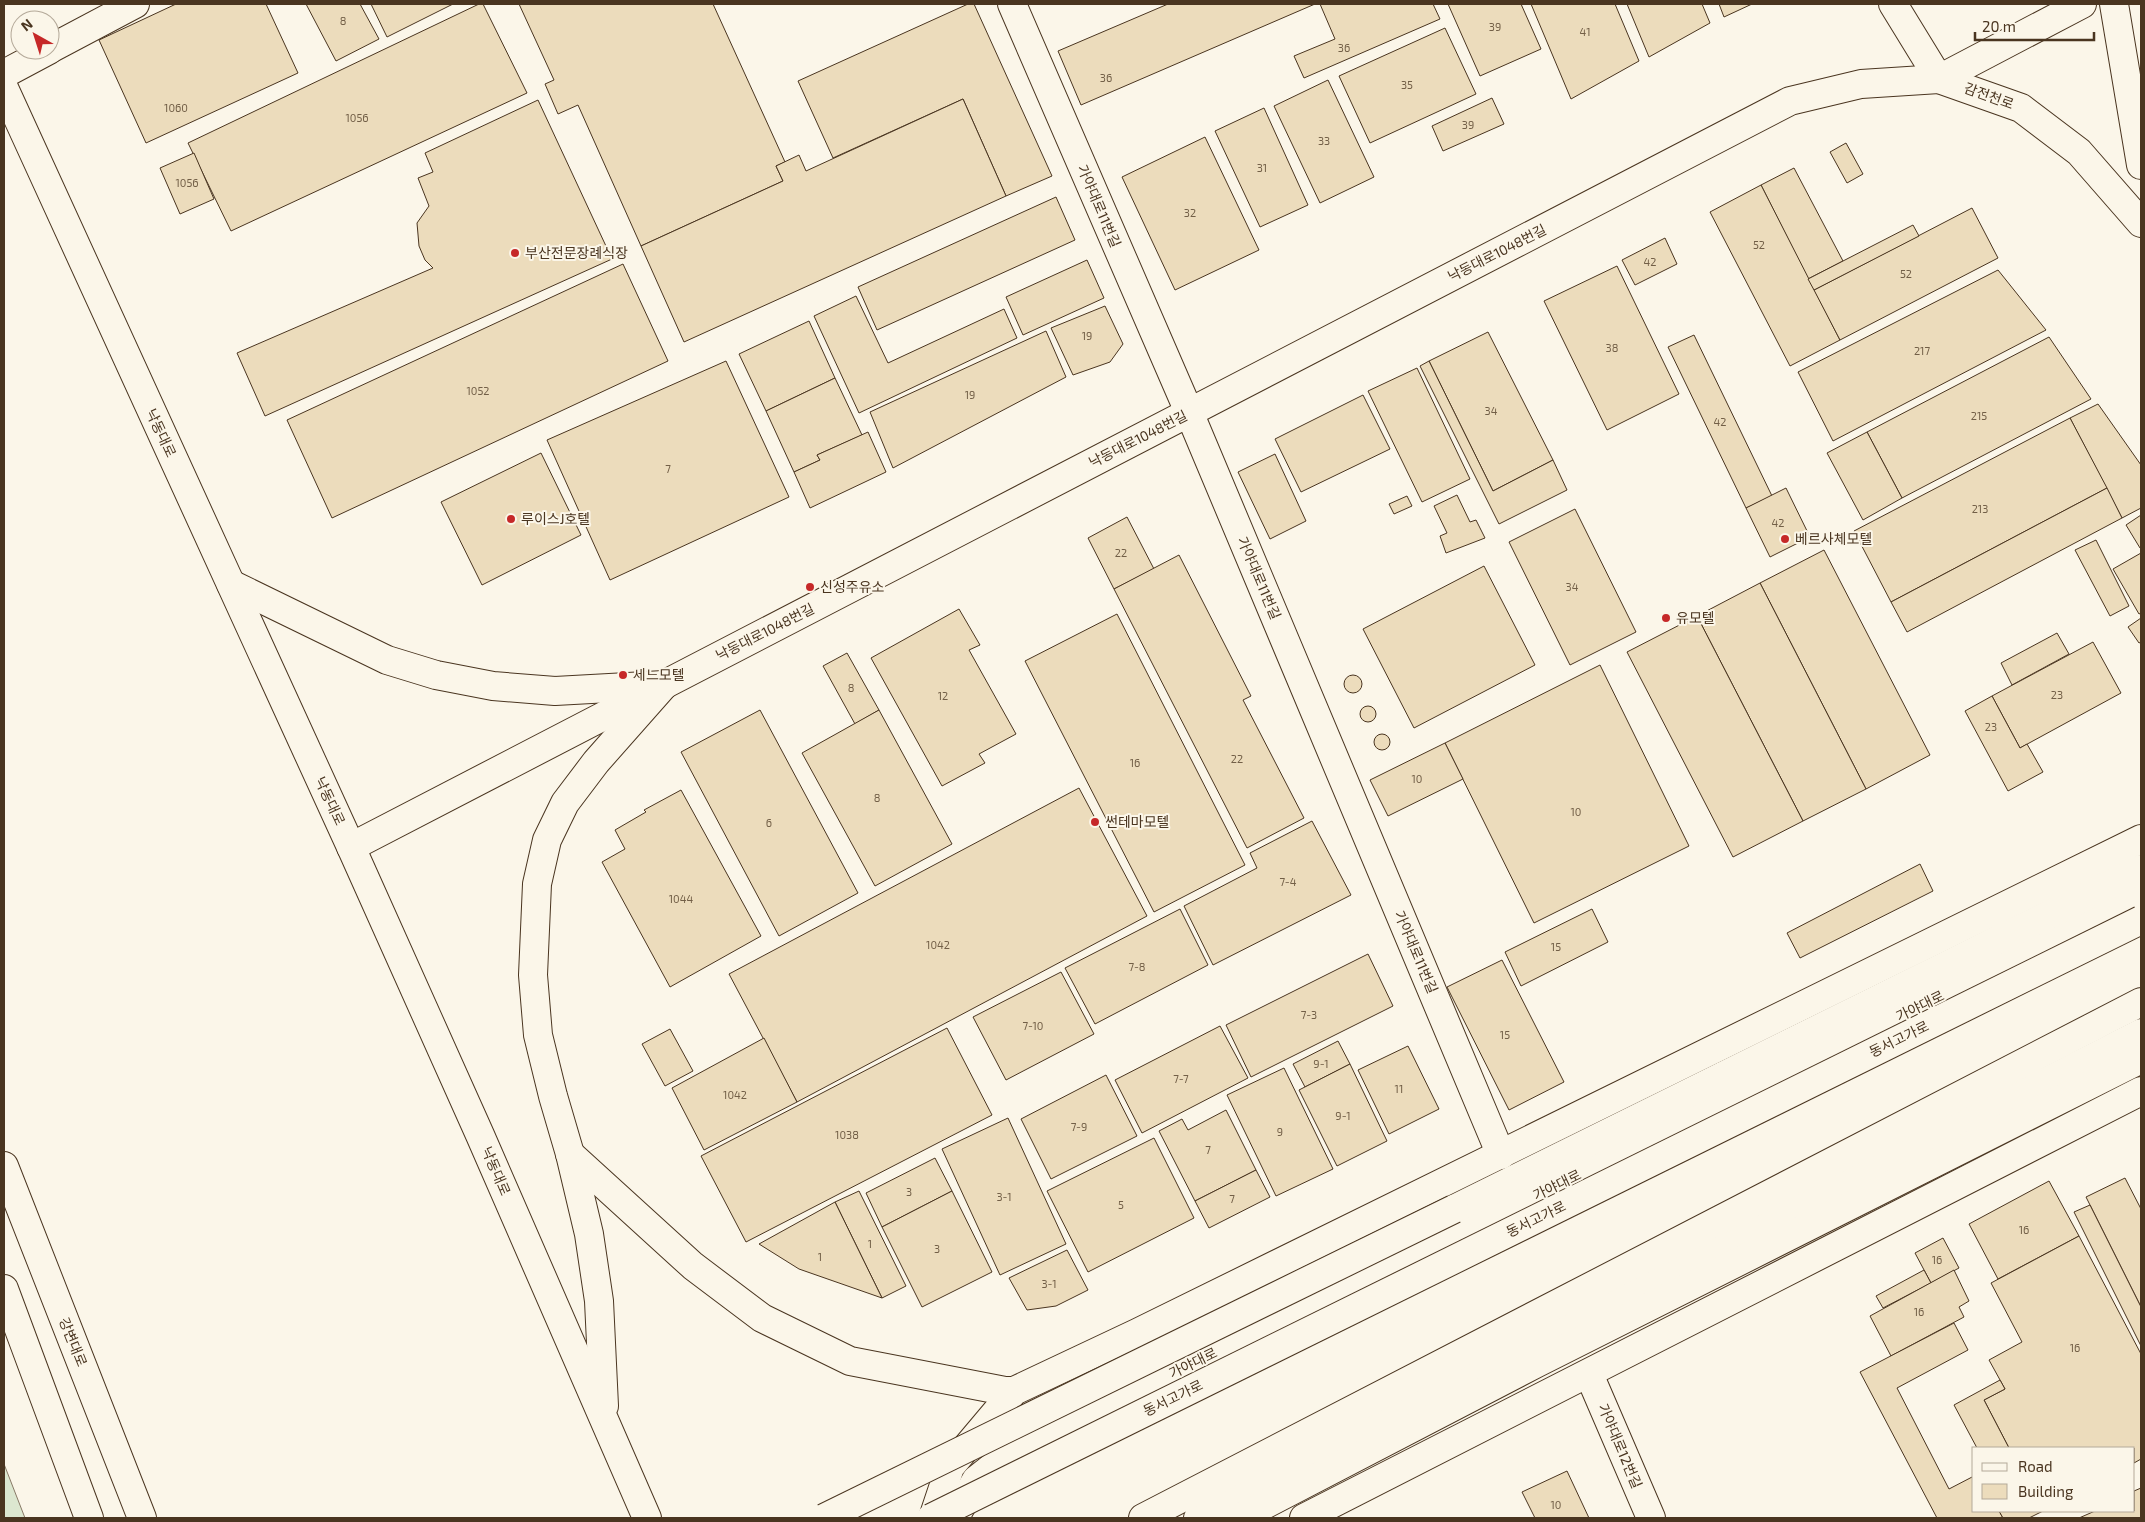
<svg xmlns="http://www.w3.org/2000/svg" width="2145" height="1522" viewBox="0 0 2145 1522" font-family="'Exo 2','Noto Sans KR',sans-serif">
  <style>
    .green { fill: #dce7d0; stroke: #887966 }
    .building { fill: #ecdcbc; stroke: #4a3520 }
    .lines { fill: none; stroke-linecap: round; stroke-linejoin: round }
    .minor-casing { stroke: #4a3520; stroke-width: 30 }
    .major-casing { stroke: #4a3520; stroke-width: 30 }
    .highway-casing { stroke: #4a3520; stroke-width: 30 }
    .minor { stroke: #fbf6e9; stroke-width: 28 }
    .major { stroke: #fbf6e9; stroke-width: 28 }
    .highway { stroke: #fbf6e9; stroke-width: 28 }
    .highway-bridge-casing { stroke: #4a3520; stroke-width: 30; stroke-linecap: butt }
    .highway-bridge { stroke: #fbf6e9; stroke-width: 28 }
    .poi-dot { fill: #c62828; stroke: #fbf6e9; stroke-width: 2 }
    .labels { text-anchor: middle; stroke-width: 4; stroke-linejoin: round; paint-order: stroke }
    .number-label { font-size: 11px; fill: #725f47 }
    .street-label { font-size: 14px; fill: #4a3520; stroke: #fbf6e9 }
    .poi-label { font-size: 14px; fill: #4a3520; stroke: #fbf6e9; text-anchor: start }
  </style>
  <rect width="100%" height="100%" fill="#fbf6e9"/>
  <polygon class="green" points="4,1464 25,1518 4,1518"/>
  <g class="building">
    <polygon points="176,4 266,4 298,73 146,143 99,40"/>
    <polygon points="306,4 360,4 379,39 336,61"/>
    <polygon points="371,4 453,4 387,37"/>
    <polygon points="479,4 483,4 527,93 231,231 188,143"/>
    <polygon points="519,4 713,4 785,162 776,166 783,181 641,246 578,105 558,114 545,84 554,80"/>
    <polygon points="968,4 974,4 1052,176 1006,196 963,99 833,158 798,81"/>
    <polygon points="1168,4 1315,4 1081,105 1058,51"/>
    <polygon points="1320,4 1433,4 1440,19 1304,78 1294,56 1335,39"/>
    <polygon points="1448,4 1521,4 1541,49 1480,76"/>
    <polygon points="1531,4 1615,4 1639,61 1571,99"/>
    <polygon points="1627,4 1702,4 1710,23 1649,57"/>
    <polygon points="1719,4 1752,4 1724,17"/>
    <polygon points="1445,28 1476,94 1370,143 1339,76"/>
    <polygon points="1328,80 1374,177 1320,203 1274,106"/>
    <polygon points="1492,98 1504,124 1443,151 1432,126"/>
    <polygon points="963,99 1006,196 684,342 641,246 783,181 776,166 799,155 806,171"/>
    <polygon points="538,100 612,259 265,416 237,353 433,268 425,260 419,246 417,223 429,206 418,178 433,172 425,153"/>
    <polygon points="1264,108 1308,205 1260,227 1215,131"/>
    <polygon points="1205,137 1259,250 1175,290 1122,177"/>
    <polygon points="1846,143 1863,174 1847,183 1830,152"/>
    <polygon points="194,153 214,199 180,214 160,168"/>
    <polygon points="1794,168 1843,261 1808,279 1761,185"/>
    <polygon points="1761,185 1840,340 1790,366 1710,212"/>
    <polygon points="1056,197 1075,240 877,330 858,287"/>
    <polygon points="1972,208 1998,258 1840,340 1814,290"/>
    <polygon points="1913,225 1919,236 1814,290 1808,279"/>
    <polygon points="1665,238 1677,264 1635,285 1622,260"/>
    <polygon points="1087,260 1104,298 1023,335 1006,297"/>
    <polygon points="623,264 668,361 332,518 287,420"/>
    <polygon points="1617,266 1679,394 1607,430 1544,301"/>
    <polygon points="1998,270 2046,330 1833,441 1798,372"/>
    <polygon points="856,296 888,363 1004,309 1017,338 859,413 814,316"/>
    <polygon points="1105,306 1123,344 1110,362 1073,375 1051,328"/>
    <polygon points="809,321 835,378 766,411 739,354"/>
    <polygon points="1046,331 1066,377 893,468 870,412"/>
    <polygon points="1488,332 1553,460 1493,491 1429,361"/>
    <polygon points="1694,335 1772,496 1746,508 1668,347"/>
    <polygon points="2049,337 2091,399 1902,498 1867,432"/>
    <polygon points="726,361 789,497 610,580 547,440"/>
    <polygon points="1429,361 1493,491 1553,460 1567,490 1499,524 1420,366"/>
    <polygon points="1417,368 1470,479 1422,502 1368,391"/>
    <polygon points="835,378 862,435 817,455 820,460 794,472 766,411"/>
    <polygon points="1363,395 1390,449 1301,492 1275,439"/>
    <polygon points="2098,404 2141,465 2141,508 2122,518 2070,418"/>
    <polygon points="2070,418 2107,488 1891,602 1854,531"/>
    <polygon points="868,432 886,472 810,508 794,472 820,460 817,455"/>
    <polygon points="1867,432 1902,498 1863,520 1827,453"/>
    <polygon points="541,453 581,535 482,585 441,502"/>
    <polygon points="1275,454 1306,521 1270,539 1238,472"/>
    <polygon points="1786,488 1810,537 1770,557 1746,508"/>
    <polygon points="2107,488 2122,518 1907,632 1891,602"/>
    <polygon points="1457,495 1470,522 1476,520 1485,538 1446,553 1440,536 1447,533 1434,506"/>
    <polygon points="1407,496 1412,506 1394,514 1389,504"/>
    <polygon points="1575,509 1636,632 1570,665 1509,542"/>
    <polygon points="2141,515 2141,547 2140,548 2126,525"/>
    <polygon points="1127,517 1154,569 1114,589 1088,538"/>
    <polygon points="2096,540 2129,606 2110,616 2075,550"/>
    <polygon points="1824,550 1930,755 1866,789 1760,583"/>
    <polygon points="2141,553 2141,613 2139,614 2113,569"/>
    <polygon points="1179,555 1251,696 1243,700 1304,818 1247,848 1114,589"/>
    <polygon points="1484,566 1535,665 1414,728 1363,629"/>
    <polygon points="1760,583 1866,789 1803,821 1697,616"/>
    <polygon points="959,609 980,645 969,650 1016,734 979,754 985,763 942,786 871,658"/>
    <polygon points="1117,614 1245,865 1154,912 1025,661"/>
    <polygon points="1697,616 1803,821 1733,857 1627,652"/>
    <polygon points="2141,618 2141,642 2139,643 2128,627"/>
    <polygon points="2057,633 2069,654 2012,685 2001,663"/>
    <polygon points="2093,642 2121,693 2020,748 1992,696"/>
    <polygon points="847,653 879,710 855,724 823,666"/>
    <polygon points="1600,665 1689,846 1534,923 1445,743"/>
    <circle cx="1353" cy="684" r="9"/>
    <polygon points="1992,696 2020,748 2027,744 2043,772 2008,791 1965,711"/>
    <circle cx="1368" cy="714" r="8"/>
    <polygon points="760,710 858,893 779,936 681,752"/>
    <polygon points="879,710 952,844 875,886 802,753"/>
    <circle cx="1382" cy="742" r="8"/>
    <polygon points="1445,743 1463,779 1388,816 1370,780"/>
    <polygon points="1079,788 1147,916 797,1102 729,974"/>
    <polygon points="681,790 761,936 670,987 602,862 625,849 615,830 646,812 644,810"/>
    <polygon points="1312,821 1351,895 1213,965 1184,906 1257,868 1250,853"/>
    <polygon points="1920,864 1933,891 1800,958 1787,933"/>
    <polygon points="1180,909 1208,965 1095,1024 1065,968"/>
    <polygon points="1592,909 1608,942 1521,986 1505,952"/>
    <polygon points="1368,954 1393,1006 1251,1077 1226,1025"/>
    <polygon points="1502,960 1564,1082 1509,1110 1447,987"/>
    <polygon points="1061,972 1094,1034 1006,1080 973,1017"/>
    <polygon points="1220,1026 1248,1078 1142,1133 1115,1080"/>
    <polygon points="947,1028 992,1115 746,1242 701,1156"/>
    <polygon points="670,1029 693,1071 665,1086 642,1044"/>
    <polygon points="764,1038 797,1102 704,1150 672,1088"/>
    <polygon points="1338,1041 1350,1064 1305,1087 1293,1064"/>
    <polygon points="1408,1046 1439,1109 1389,1134 1358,1070"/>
    <polygon points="1350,1064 1387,1141 1337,1166 1299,1090"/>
    <polygon points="1284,1068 1333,1169 1276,1196 1227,1095"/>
    <polygon points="1106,1075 1137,1136 1051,1179 1021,1119"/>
    <polygon points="1226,1110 1256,1170 1195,1201 1159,1131 1182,1119 1188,1130"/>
    <polygon points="1008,1118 1066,1244 1000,1275 942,1149"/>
    <polygon points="1154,1138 1194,1218 1088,1272 1047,1191"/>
    <polygon points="935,1158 952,1191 882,1227 866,1193"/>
    <polygon points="1256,1170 1270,1197 1209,1228 1195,1201"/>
    <polygon points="2125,1178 2141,1209 2141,1307 2086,1197"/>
    <polygon points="2049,1181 2079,1236 1998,1279 1969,1224"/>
    <polygon points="859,1191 906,1286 882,1298 835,1202"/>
    <polygon points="952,1191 992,1272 922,1307 882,1227"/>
    <polygon points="835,1202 882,1298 799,1269 759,1244"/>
    <polygon points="2090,1205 2141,1307 2141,1346 2074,1212"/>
    <polygon points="2079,1236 2141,1354 2141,1459 2134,1463 2134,1448 2009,1448 1984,1400 2005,1389 1989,1360 2022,1342 1991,1283"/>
    <polygon points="1943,1238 1959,1268 1931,1283 1915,1253"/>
    <polygon points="1067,1250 1088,1290 1056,1306 1027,1310 1009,1278"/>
    <polygon points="1924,1270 1931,1283 1883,1308 1876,1296"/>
    <polygon points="1954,1270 1969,1301 1959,1307 1964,1317 1891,1356 1870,1316"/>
    <polygon points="1954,1323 1968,1350 1897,1388 1949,1489 1974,1476 1974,1511 1999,1511 2003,1518 1937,1518 1860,1372"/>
    <polygon points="2000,1380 2005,1389 1984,1400 2009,1448 1977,1448 1954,1405"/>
    <polygon points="1567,1471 1589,1518 1535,1518 1522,1492"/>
    <polygon points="2141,1488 2141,1518 2079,1518 2095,1511 2134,1511 2134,1491"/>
    <polygon points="1999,1511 2043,1511 2029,1518 2003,1518"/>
  </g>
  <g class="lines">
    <g class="minor-casing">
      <g id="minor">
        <polyline points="1012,4 1189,412 1501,1155"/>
        <polyline points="1893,4 1939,79 2021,108 2079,152 2141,223"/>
        <polyline points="2114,4 2141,165"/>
        <polyline points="50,49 135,4"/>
        <polyline points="4,74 49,50"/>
        <polyline points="351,847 1790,101 1861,84 1939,79 2082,4"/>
        <polyline points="1589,1374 1651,1518"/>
      </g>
    </g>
    <g class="major-casing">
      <g id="major">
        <polyline points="4,88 351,847 480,1135 647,1518"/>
        <polyline points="231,584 387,660 436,675 493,686 555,691 664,685"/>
        <polyline points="570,1154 693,1266 762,1318 850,1361 1005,1391 1014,1391"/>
        <polyline points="604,1406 599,1301 589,1234 570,1154 553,1096 538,1035 533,975 537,884 547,840 565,803 596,762 664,685"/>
        <polyline points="958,1512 976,1480 1014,1450 1283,1321 2141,897"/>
        <polyline points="933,1518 950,1467 1014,1391 1137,1333 2141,839"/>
        <polyline points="1198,1518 1338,1443 2141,1033"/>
        <polyline points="1304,1518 2141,1091"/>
      </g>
    </g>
    <g class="highway-casing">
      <g id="highway">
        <polyline points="4,1166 142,1518"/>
        <polyline points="1454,1209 2141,869"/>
        <polyline points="4,1289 89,1518"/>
        <polyline points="1143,1518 2141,1002"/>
        <polyline points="1239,1518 1537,1363 2141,1059"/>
      </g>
    </g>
    <use href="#minor" class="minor"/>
    <use href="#major" class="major"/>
    <use href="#highway" class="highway"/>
    <g class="highway-bridge-casing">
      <g id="highway-bridge">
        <polyline points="824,1518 1454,1209"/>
        <polyline points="931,1518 2141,920"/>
      </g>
    </g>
    <use href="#highway-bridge" class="highway-bridge"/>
  </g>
  <g class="poi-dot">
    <circle cx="515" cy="253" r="5"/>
    <circle cx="511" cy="519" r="5"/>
    <circle cx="1785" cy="539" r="5"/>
    <circle cx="810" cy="587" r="5"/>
    <circle cx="1666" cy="618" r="5"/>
    <circle cx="623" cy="675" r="5"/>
    <circle cx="1095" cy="822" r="5"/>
  </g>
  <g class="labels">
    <g class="number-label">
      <text x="343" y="25">8</text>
      <text x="1495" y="31">39</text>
      <text x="1585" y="36">41</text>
      <text x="1344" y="52">36</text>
      <text x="1106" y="82">36</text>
      <text x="1407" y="89">35</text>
      <text x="176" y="112">1060</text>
      <text x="357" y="122">1056</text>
      <text x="1468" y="129">39</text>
      <text x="1324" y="145">33</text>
      <text x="1262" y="172">31</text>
      <text x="187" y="187">1056</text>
      <text x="1190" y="217">32</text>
      <text x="1759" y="249">52</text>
      <text x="1650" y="266">42</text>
      <text x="1906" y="278">52</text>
      <text x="1087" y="340">19</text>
      <text x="1612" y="352">38</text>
      <text x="1922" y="355">217</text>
      <text x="478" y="395">1052</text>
      <text x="970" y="399">19</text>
      <text x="1491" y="415">34</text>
      <text x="1979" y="420">215</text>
      <text x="1720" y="426">42</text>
      <text x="668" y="473">7</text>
      <text x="1980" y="513">213</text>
      <text x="1778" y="527">42</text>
      <text x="1121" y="557">22</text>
      <text x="1572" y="591">34</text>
      <text x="851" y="692">8</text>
      <text x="2057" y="699">23</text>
      <text x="943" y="700">12</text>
      <text x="1991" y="731">23</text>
      <text x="1237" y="763">22</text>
      <text x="1135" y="767">16</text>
      <text x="1417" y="783">10</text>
      <text x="877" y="802">8</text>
      <text x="1576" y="816">10</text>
      <text x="769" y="827">6</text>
      <text x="1288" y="886">7-4</text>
      <text x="681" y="903">1044</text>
      <text x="938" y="949">1042</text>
      <text x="1556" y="951">15</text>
      <text x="1137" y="971">7-8</text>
      <text x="1309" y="1019">7-3</text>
      <text x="1033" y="1030">7-10</text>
      <text x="1505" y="1039">15</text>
      <text x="1321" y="1068">9-1</text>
      <text x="1181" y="1083">7-7</text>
      <text x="1399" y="1093">11</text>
      <text x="735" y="1099">1042</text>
      <text x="1343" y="1120">9-1</text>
      <text x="1079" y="1131">7-9</text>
      <text x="1280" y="1136">9</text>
      <text x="847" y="1139">1038</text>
      <text x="1208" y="1154">7</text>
      <text x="909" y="1196">3</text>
      <text x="1004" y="1201">3-1</text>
      <text x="1232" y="1203">7</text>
      <text x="1121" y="1209">5</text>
      <text x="2024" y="1234">16</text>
      <text x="870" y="1248">1</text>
      <text x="937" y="1253">3</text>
      <text x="820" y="1261">1</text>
      <text x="1937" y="1264">16</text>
      <text x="1049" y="1288">3-1</text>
      <text x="1919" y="1316">16</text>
      <text x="2075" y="1352">16</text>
      <text x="1556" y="1509">10</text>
    </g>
    <g class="street-label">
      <text transform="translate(1989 96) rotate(20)" y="5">감전천로</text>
      <text transform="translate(1099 206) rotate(67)" y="5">가야대로11번길</text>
      <text transform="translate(1497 253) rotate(-27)" y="5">낙동대로1048번길</text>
      <text transform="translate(161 433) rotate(65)" y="5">낙동대로</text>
      <text transform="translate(1138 439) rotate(-27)" y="5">낙동대로1048번길</text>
      <text transform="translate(1259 578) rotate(67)" y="5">가야대로11번길</text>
      <text transform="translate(765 632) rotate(-27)" y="5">낙동대로1048번길</text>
      <text transform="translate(330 801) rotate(65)" y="5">낙동대로</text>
      <text transform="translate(1416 952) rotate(67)" y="5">가야대로11번길</text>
      <text transform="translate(1920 1006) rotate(-26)" y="5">가야대로</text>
      <text transform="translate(1899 1039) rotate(-26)" y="5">동서고가로</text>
      <text transform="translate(496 1171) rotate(67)" y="5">낙동대로</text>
      <text transform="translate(1557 1185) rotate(-26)" y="5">가야대로</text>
      <text transform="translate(1536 1219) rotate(-26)" y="5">동서고가로</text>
      <text transform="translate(73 1342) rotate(68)" y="5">강변대로</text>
      <text transform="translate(1193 1363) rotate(-26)" y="5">가야대로</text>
      <text transform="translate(1173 1398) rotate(-26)" y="5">동서고가로</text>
      <text transform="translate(1620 1446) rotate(67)" y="5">가야대로12번길</text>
    </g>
    <g class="poi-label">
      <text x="525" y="258">부산전문장례식장</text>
      <text x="521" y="524">루이스J호텔</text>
      <text x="1795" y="544">베르사체모텔</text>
      <text x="820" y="592">신성주유소</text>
      <text x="1676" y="623">유모텔</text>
      <text x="633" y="680">세느모텔</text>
      <text x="1105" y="827">썬테마모텔</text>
    </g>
  </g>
  <rect width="2145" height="1522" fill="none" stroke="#4a3520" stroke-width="10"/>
  <rect x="1972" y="1447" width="162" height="65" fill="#fbf6e9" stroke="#b4a999"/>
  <rect x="1982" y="1463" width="25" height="8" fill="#fbf6e9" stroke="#b4a999"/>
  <text x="2018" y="1472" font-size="15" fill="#4a3520">Road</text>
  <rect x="1982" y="1484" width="25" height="15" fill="#ecdcbc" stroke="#b4a999"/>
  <text x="2018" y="1497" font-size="15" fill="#4a3520">Building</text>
  <g transform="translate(35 35) rotate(321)"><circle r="24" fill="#fbf6e9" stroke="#b4a999"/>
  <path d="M0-4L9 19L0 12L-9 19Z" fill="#c62828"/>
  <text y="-8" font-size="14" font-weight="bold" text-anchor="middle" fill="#4a3520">N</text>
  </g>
  <path d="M1975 32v8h119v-8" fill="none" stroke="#4a3520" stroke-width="2.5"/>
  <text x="1982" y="32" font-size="15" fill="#4a3520" stroke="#fbf6e9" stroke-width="4" paint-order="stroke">20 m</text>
</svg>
